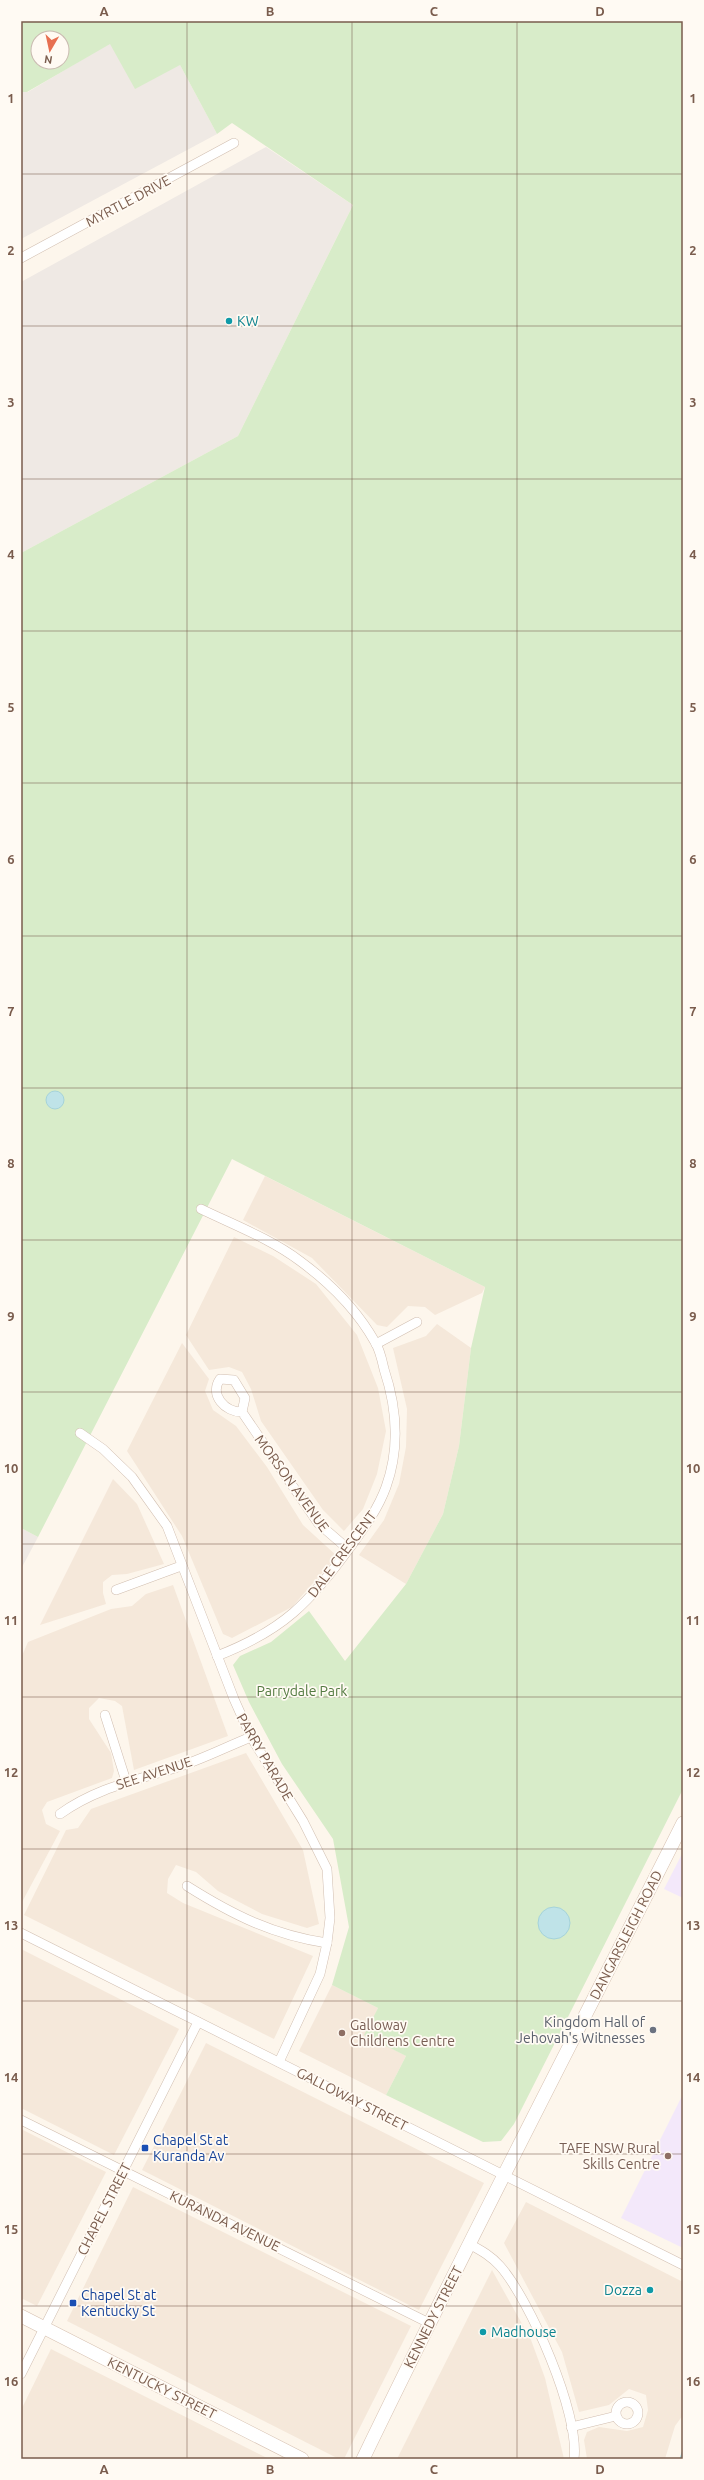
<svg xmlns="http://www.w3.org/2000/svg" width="704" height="2480" viewBox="0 0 704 2480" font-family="Ubuntu,sans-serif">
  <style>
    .residential { fill: #f5e8da }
    .industrial { fill: #efe9e4 }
    .education { fill: #f3e8fa }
    .green { fill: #d8ecc9; fill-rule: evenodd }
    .water { fill: #bfe3e8; stroke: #a5d3da }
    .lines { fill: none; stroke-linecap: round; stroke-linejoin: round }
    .stream { stroke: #a5d3da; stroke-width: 3 }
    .street-casing { stroke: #d1beb0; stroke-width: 10 }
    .secondary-casing { stroke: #d6c0b0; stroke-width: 14 }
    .street { stroke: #fff; stroke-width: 9 }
    .secondary { stroke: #fff; stroke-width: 13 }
    .grid { fill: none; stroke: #7a5c4d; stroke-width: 1; stroke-opacity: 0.55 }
    .culture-dot { fill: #0f9aa8; stroke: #fffaf3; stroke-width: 1.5 }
    .worship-dot { fill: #6b7280; stroke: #fffaf3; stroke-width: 1.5 }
    .education-dot { fill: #8d6e63; stroke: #fffaf3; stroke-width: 1.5 }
    .transit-dot { fill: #1a4fb4; stroke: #fffaf3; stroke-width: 1.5 }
    .labels { text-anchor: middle; stroke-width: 3.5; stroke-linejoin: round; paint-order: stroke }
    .street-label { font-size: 14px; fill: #7a5c4d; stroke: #fffaf3 }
    .culture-label { font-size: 14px; fill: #0d838f; stroke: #fffaf3; text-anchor: start }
    .park-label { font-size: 14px; fill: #537a41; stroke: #fffaf3 }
    .worship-label { font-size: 14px; fill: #5b616d; stroke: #fffaf3; text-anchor: end }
    .education-label { font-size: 14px; fill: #785e54; stroke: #fffaf3; text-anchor: start }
    .transit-label { font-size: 14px; fill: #164399; stroke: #fffaf3; text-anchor: start }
    .neatline { fill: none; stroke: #7a5c4d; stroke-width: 1.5 }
    .grid-label { font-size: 13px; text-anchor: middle; font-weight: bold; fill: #7a5c4d }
  </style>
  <rect width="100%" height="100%" fill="#fdf6ec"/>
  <g class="residential">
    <polygon points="265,1176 485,1287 482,1293 435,1315 425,1307 408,1306 387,1327 377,1325 312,1258 243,1220"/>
    <polygon points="234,1237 273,1256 316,1284 357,1335 378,1388 386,1431 377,1474 363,1509 344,1531 323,1510 261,1421 251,1389 242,1372 229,1367 209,1370 186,1335"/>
    <polygon points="437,1324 471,1348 459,1446 443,1514 406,1584 359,1555 384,1520 399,1484 406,1447 407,1409 393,1348 426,1336"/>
    <polygon points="182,1343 209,1379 205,1391 213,1410 236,1426 267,1467 303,1525 337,1556 292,1607 232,1638 223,1634 182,1536 127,1451"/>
    <polygon points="113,1479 137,1504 164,1564 127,1574 112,1575 103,1582 103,1593 106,1604 40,1625"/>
    <polygon points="173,1585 228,1736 134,1770 122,1706 115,1701 99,1698 89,1708 89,1719 111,1753 114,1771 112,1778 47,1802 42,1810 46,1824 60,1831 21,1904 21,1658 28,1642 111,1609 132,1606 146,1594"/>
    <polygon points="246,1753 303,1850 319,1924 307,1928 262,1914 218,1891 196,1872 176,1865 168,1879 167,1893 183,1903 313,1956 274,2039 24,1915 66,1830 78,1828 91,1809"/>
    <polygon points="21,1949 179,2029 114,2155 21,2108"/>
    <polygon points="332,1985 378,2008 365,2035 406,2056 386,2095 299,2051"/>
    <polygon points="206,2043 484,2183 419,2310 142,2170"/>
    <polygon points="21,2129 106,2172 37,2306 21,2298"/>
    <polygon points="133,2187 411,2326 344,2459 339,2459 67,2321"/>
    <polygon points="526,2202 683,2282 683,2415 675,2426 665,2459 587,2459 584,2440 587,2432 599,2427 627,2431 643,2427 648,2410 646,2395 629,2389 609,2405 579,2412 562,2352 504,2243"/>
    <polygon points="492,2270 531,2340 545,2378 564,2459 397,2459"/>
    <polygon points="51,2349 269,2459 21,2459 21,2410"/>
  </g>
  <g class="industrial">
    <polygon points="110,43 180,65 217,134 21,239 21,92 28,92"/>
    <polygon points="266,147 353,205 238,436 21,553 21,282"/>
    <polygon points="21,1528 38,1537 21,1569"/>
  </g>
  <g class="education">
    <polygon points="683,1852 683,1898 664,1889"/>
    <polygon points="683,2094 683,2248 621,2218"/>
  </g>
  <path class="green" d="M21 21H683V1789L514 2124 501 2141 483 2142 386 2095 406 2056 364 2035 378 2008 332 1985 349 1927 333 1839 282 1764 249 1702 233 1665 240 1656 271 1642 309 1611 345 1661 406 1584 443 1514 459 1446 471 1348 485 1287 232 1159 38 1537 21 1528V553L238 436 353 205 232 123 217 134 180 65 135 89 110 44 27 92H21ZM38 38H62V62H38Z"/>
  <g class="water">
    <circle cx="55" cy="1100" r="9"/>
    <circle cx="554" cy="1923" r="16"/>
  </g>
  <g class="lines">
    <polyline class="stream" points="681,2459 683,2453"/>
    <g class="street-casing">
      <g id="street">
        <polyline points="21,258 234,143"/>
        <path d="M201 1209C234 1225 271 1239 300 1261 330 1283 357 1310 375 1342 380 1350 382 1360 384 1369 397 1408 400 1448 386 1487 378 1509 364 1528 351 1546 309 1603 284 1630 217 1656"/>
        <polyline points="376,1344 417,1322"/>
        <path d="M242 1412 245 1398 234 1380 220 1379C209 1395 225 1412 242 1412L318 1523 348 1549"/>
        <polyline points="80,1433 103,1449 132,1477 167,1526 234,1699 251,1737 303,1821 327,1869 330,1918 327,1943 320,1974 279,2062"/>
        <polyline points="116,1590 181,1566"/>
        <polyline points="105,1715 126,1781"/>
        <path d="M60 1814C96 1788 134 1781 175 1768 201 1760 226 1747 251 1737"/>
        <path d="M187 1886C233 1915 273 1935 327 1943"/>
        <polyline points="21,1933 683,2265"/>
        <polyline points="21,2120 429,2323"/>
        <path d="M471 2245C482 2251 491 2256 500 2266 530 2300 580 2414 574 2459"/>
        <polyline points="21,2374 198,2022"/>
        <circle cx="627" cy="2413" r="11"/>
        <polyline points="571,2427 616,2416"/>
      </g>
    </g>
    <g class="secondary-casing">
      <g id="secondary">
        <polyline points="21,2316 302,2459"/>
        <path d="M363 2459C466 2245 576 2035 683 1823"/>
      </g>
    </g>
    <use href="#street" class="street"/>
    <use href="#secondary" class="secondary"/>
  </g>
  <path class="grid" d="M187 21V2459M352 21V2459M517 21V2459M21 174H683M21 326H683M21 479H683M21 631H683M21 783H683M21 936H683M21 1088H683M21 1240H683M21 1392H683M21 1544H683M21 1697H683M21 1849H683M21 2001H683M21 2154H683M21 2306H683"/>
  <g class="culture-dot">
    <circle cx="229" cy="321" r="4"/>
    <circle cx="650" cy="2290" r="4"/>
    <circle cx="483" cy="2332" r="4"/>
  </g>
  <circle class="worship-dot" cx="653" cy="2030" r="4"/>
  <g class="education-dot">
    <circle cx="342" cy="2033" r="4"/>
    <circle cx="668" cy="2156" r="4"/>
  </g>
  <g class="transit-dot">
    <rect x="141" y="2144" width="8" height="8" rx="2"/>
    <rect x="69" y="2299" width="8" height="8" rx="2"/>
  </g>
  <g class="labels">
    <g class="street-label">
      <text transform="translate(128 201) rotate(-28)" y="5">MYRTLE DRIVE</text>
      <text transform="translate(292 1483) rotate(54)" y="5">MORSON AVENUE</text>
      <text transform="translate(342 1554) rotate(-53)" y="5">DALE CRESCENT</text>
      <text transform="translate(265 1757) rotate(60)" y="5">PARRY PARADE</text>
      <text transform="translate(154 1773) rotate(-18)" y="5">SEE AVENUE</text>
      <text transform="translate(626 1935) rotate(-63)" y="5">DANGARSLEIGH ROAD</text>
      <text transform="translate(352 2099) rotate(27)" y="5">GALLOWAY STREET</text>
      <text transform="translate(104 2209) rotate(-63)" y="5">CHAPEL STREET</text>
      <text transform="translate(225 2221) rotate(26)" y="5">KURANDA AVENUE</text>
      <text transform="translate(433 2317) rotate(-63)" y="5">KENNEDY STREET</text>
      <text transform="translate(162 2388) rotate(27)" y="5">KENTUCKY STREET</text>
    </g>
    <g class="culture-label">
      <text x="237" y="326">KW</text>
      <text x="642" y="2295" text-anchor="end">Dozza</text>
      <text x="491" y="2337">Madhouse</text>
    </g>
    <g class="park-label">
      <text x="302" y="1696">Parrydale Park</text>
    </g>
    <g class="worship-label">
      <text x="645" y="2027">Kingdom Hall of<tspan x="645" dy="16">Jehovah's Witnesses</tspan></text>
    </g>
    <g class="education-label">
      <text x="350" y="2030">Galloway<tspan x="350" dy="16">Childrens Centre</tspan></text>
      <text x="660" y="2153" text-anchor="end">TAFE NSW Rural<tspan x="660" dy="16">Skills Centre</tspan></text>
    </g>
    <g class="transit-label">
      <text x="153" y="2145">Chapel St at<tspan x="153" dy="16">Kuranda Av</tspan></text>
      <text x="81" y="2300">Chapel St at<tspan x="81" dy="16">Kentucky St</tspan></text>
    </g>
  </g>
  <rect width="704" height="2480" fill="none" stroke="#fffaf3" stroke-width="44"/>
  <g transform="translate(50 50) rotate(189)"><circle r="19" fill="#fffaf3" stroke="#cabbb1"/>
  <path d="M0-3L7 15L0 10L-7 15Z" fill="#e76f51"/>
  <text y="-6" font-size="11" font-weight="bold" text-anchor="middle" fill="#7a5c4d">N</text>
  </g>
  <rect x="22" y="22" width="660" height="2436" class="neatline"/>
  <g class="grid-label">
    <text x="104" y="16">A</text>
    <text x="270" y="16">B</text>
    <text x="434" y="16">C</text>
    <text x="600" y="16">D</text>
    <text x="11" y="103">1</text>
    <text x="693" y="103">1</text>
    <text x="11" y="255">2</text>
    <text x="693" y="255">2</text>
    <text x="11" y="407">3</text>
    <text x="693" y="407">3</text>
    <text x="11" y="559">4</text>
    <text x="693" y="559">4</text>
    <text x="11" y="712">5</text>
    <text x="693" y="712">5</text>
    <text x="11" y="864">6</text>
    <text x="693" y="864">6</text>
    <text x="11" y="1016">7</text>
    <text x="693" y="1016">7</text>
    <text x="11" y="1168">8</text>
    <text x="693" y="1168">8</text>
    <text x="11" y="1321">9</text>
    <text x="693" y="1321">9</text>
    <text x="11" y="1473">10</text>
    <text x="693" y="1473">10</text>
    <text x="11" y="1625">11</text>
    <text x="693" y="1625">11</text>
    <text x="11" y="1777">12</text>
    <text x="693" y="1777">12</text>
    <text x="11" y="1930">13</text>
    <text x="693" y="1930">13</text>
    <text x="11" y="2082">14</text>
    <text x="693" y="2082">14</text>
    <text x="11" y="2234">15</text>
    <text x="693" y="2234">15</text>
    <text x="11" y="2386">16</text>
    <text x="693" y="2386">16</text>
    <text x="104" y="2474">A</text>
    <text x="270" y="2474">B</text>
    <text x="434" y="2474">C</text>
    <text x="600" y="2474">D</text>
  </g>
</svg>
